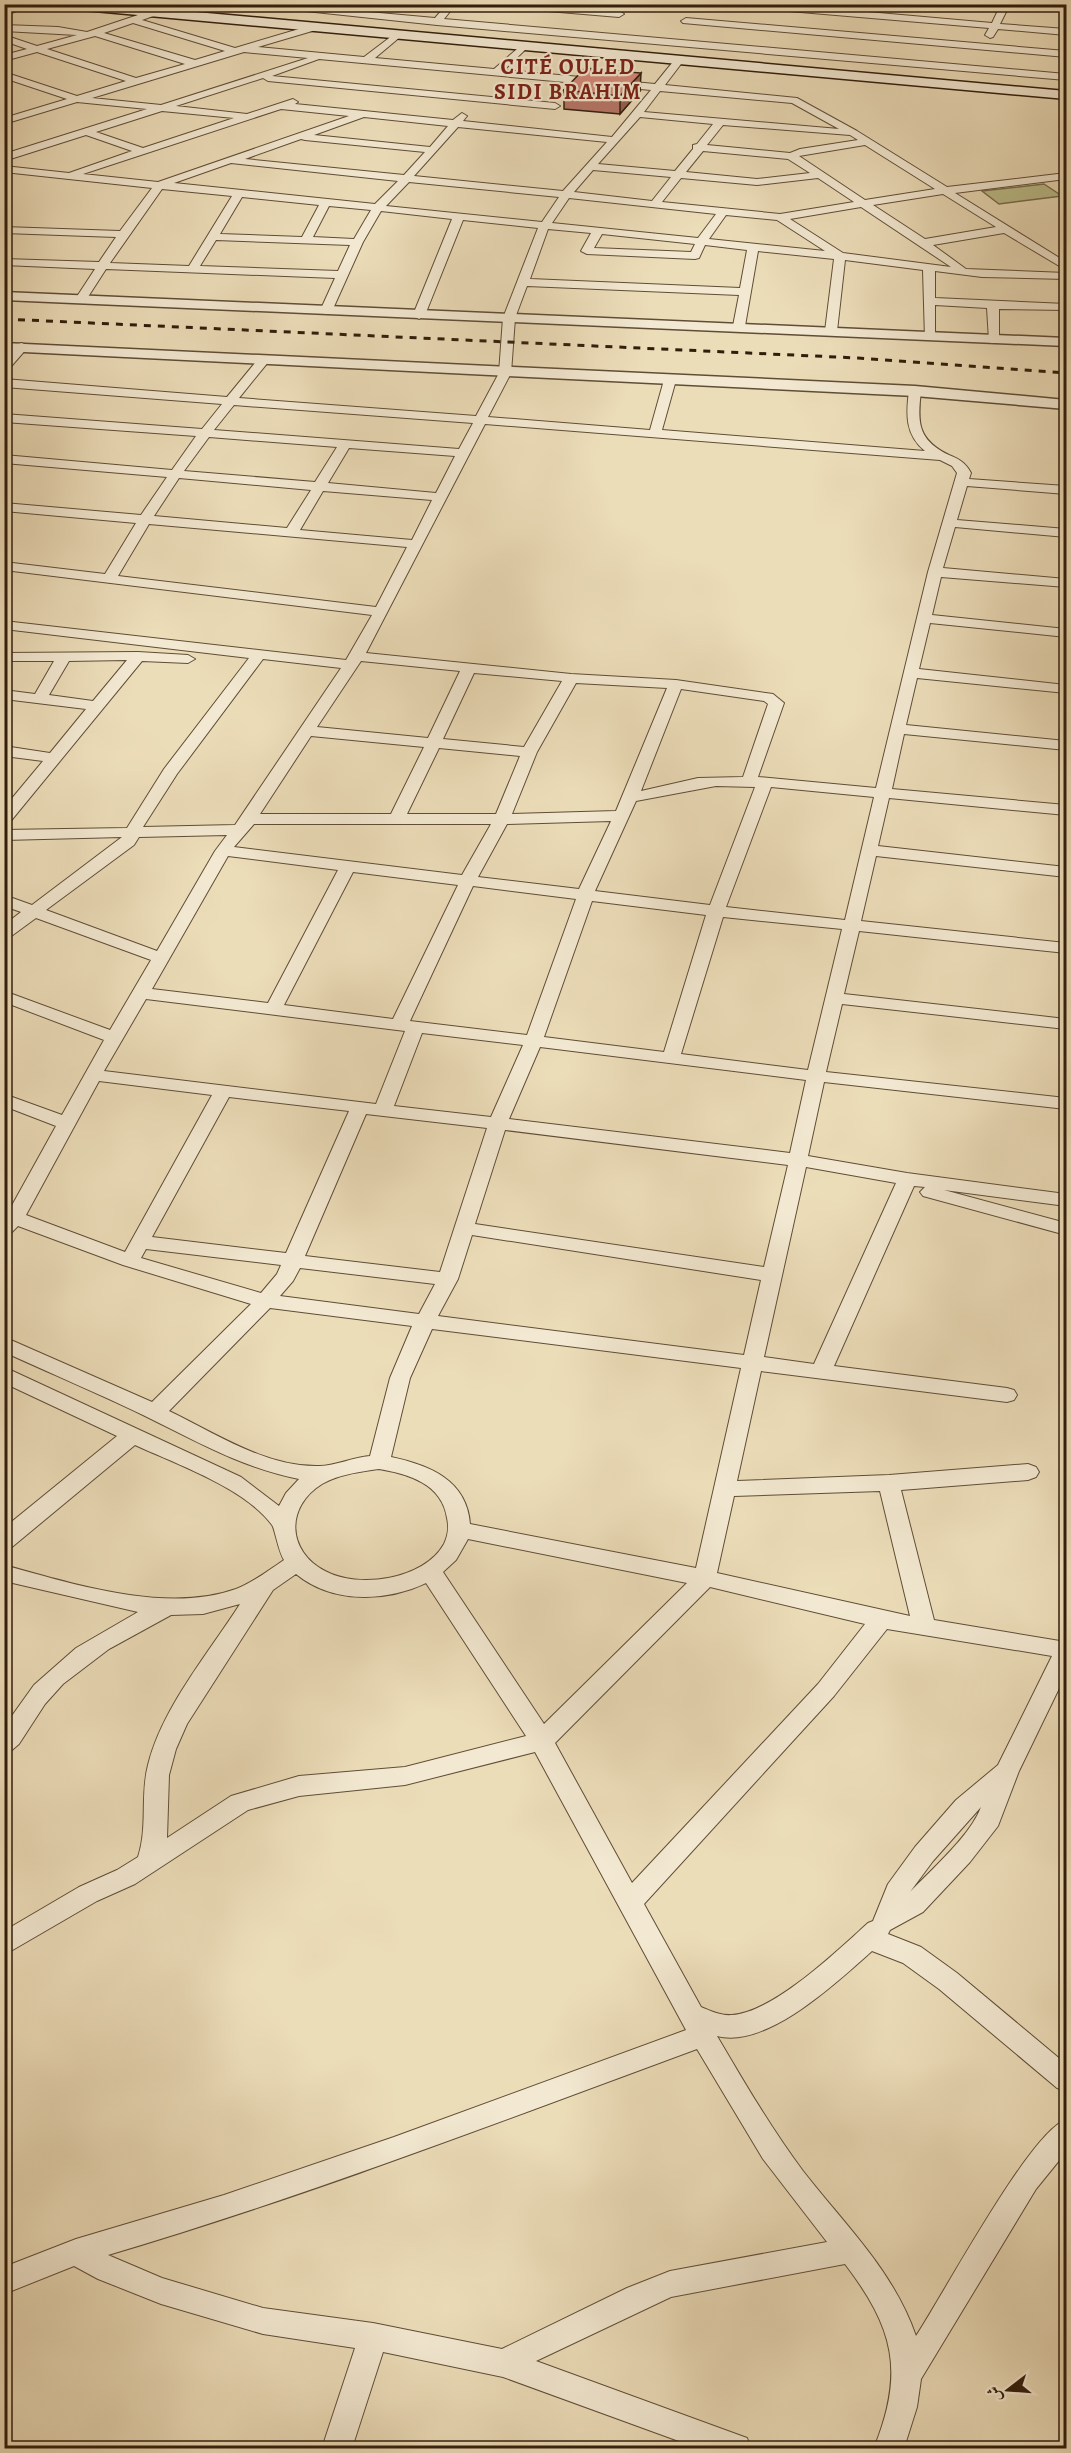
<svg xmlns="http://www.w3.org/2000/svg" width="1071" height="2453" viewBox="0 0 1071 2453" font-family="Alegreya,Amiri,serif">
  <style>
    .green { fill: #bcbf8c; stroke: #766e4c; stroke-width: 1.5 }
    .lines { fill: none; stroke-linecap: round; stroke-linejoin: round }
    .minor-casing { stroke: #604d36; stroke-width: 2 }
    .tertiary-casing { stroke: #604d36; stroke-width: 3 }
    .secondary-casing { stroke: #311d0b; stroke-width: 3 }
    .minor { fill: #f3e9d2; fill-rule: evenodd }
    .tertiary { fill: #f3e9d2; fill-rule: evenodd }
    .secondary { fill: #f3e9d2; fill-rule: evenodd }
    .rail { stroke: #311d0b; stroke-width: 3; stroke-dasharray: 7 7; stroke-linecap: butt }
    .wall { fill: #b77669; stroke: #311d0b; stroke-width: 1.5 }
    .shaded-wall { fill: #956055; stroke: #311d0b; stroke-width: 1.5 }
    .building { fill: #d5897a; stroke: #311d0b; stroke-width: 1.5 }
    .labels { text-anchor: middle; stroke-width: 4.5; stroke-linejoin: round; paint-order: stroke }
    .far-district-label { font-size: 22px; font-weight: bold; letter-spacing: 1.5px; fill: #7a1f14; stroke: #f3e9d2 }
  </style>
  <rect width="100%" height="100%" fill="#ecddb9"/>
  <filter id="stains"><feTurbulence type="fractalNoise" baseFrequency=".00333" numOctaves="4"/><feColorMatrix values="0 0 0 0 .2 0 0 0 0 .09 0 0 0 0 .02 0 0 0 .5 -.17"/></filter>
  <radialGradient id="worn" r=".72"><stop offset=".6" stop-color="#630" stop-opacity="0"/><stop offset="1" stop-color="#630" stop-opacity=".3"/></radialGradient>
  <polygon class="green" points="1044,184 1062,196 999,204 982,191"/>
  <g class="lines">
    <g class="minor-casing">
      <g id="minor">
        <polygon points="20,4 34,4 4,16 4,10"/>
        <polygon points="239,4 279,4 435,18 447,4 456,4 444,19 1066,74 1066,80 437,25"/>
        <polygon points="501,4 538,4 619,11 624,14 619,17 524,9"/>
        <polygon points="736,4 777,4 992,23 1001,4 1010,4 1000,24 1066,29 1066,35 998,29 993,37 990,38 985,35 989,28 740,7"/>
        <path d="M156 9 161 12 159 14 142 20 235 48 316 24 319 25V29L258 47 364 57 397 32 400 33V37L375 58 494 69 524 43 527 44V48L504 70 655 84 676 58 679 57 684 60 665 85 797 98 857 131 947 187 1066 173V179L955 193 1066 262V270L1004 233 933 245 966 269 1066 273V279L982 277 935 271V298L1066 304V310L999 309V343H991L989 340 987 308 935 305V336L929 340 925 339 923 270 845 260 837 331 835 334H827L825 331 834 259 758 251 745 326 739 330 733 326 739 295 527 286 515 318 511 373 488 417 650 430 664 380 670 376 676 380 662 430 925 451C905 435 906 414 909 391L915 387 921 391C917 423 918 440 949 455 959 459 966 463 971 473L969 479 1066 486V494L967 486 957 520 1066 529V537L955 527 943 568 1066 579V587L941 577 932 615 1066 629V637L930 623 919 669 1066 685V693L917 678 906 725 1066 741V750L904 734 892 789 1066 805V815L889 798 878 846 1066 867V877L876 856 861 921 1066 943V953L859 931 844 994 1066 1019V1029L842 1004 826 1072 1066 1098V1109L824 1082 808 1156 907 1173 1066 1194V1206L944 1190 1066 1223V1235L923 1196 920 1192 925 1187 914 1186 834 1366 1007 1388 1014 1390 1017 1395 1014 1400 1007 1402 761 1371 737 1481 889 1475 1028 1464 1036 1467 1039 1472 1036 1477 1028 1480 901 1490 934 1620 1066 1642V1674L1019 1771 998 1826 970 1862 923 1912 890 1930 888 1934 921 1947 957 1973 1066 2064V2091L1057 2088 939 1989 903 1963 872 1951C837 1982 767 2049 717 2036 744 2082 771 2128 803 2171 845 2225 893 2270 916 2336 942 2297 1031 2130 1066 2120V2152L1036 2189 921 2379 917 2407 904 2448H874C905 2372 894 2328 845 2264L671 2297 536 2361 747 2438 751 2448H698L503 2377 383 2352 352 2448H322L355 2348 263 2334 161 2304 98 2279 74 2266 4 2294V2267L76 2239 224 2195 394 2137 686 2030 535 1752 405 1785 299 1796 248 1810 135 1884 97 1901 4 1955V1931L79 1887 117 1870 138 1857C148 1827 140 1795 148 1765 162 1708 208 1654 240 1604L203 1614 171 1615 109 1649 63 1684 45 1704 19 1744 12 1750 4 1752V1727L34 1685 76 1648 138 1612 4 1581V1565C73 1584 167 1614 236 1589 254 1582 269 1570 284 1560 278 1550 275 1529 272 1525 245 1488 176 1464 135 1445L12 1547 4 1549V1528L117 1436 4 1383V1367L241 1477 279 1506 286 1493 299 1479C242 1468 194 1440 143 1415 97 1393 50 1373 4 1352V1337L152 1402 251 1304 123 1265 18 1226 11 1233 4 1235V1208L10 1209 56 1126 4 1106V1094L62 1115 104 1040 4 1002V991L110 1030 151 960 36 918 10 937 4 938V925L21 912 4 906V895L32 905 122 837 4 840V830L127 828 164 769 249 658 4 629V621L346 660 372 615 4 570V562L105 574 136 523 4 511V503L141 515 167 477 4 463V455L172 470 196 436 4 422V414L202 429 222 404 4 387V379L227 397 259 358 263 357 269 361 239 398 476 416 499 373 503 318 538 228 463 220 425 315 419 319 413 315 452 219 381 211 363 242 332 311 326 314 320 311 335 278 106 269 86 300 82 301 76 298 95 269 4 265V259L99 262 116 237 4 233V227L120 231 152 188 4 172V166L69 173 132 151 86 135 4 161V154L147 109 77 102 4 124V118L67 99 4 78V72L77 96 126 81 37 52 4 61V55L27 49 4 41V35L37 46 77 35 4 31V25L58 27 87 32ZM133 23 225 51 195 60 104 33ZM95 36 185 64 136 78 47 49ZM244 52 308 58 161 105 92 98ZM319 59 651 90 612 137 463 121 467 116 462 113 453 120 295 104 298 102 293 99 247 114 176 106 263 78 268 81 555 109 560 106 555 103 272 76ZM660 91 792 103 839 129 644 112ZM281 109 349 116 158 182 83 174ZM162 111 234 118 143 148 96 132ZM364 117 448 126 430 147 314 135ZM640 117 713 124 697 144 693 145V149L675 171 598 164ZM723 125 850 135 858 140 800 149 790 153 707 145ZM458 127 607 142 563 191 414 176ZM301 139 305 140 425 152 404 175 245 159ZM865 145 935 189 865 200 799 156ZM703 151 788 159 810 173 757 179 686 172ZM231 163 398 181 375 204 174 183ZM593 170 671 177 652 201 574 192ZM681 178 757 185 818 178 854 202 780 214 662 202ZM409 182 559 197 542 222 386 206ZM162 189 232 196 189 266 110 263ZM943 194 996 227 925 239 873 205ZM242 197 319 205 302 237 220 234ZM569 198 716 214 698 238 552 223ZM329 206 371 210 354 239 313 237ZM861 207 951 267 843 253 790 219ZM726 215 777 220 825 251 709 239ZM548 229 591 233 581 251 587 254 695 259 699 258 705 245 747 250 740 288 530 279ZM602 234 695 244 691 252 594 248ZM216 240 350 245 338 271 200 266ZM234 405 473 423 459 449 214 430ZM485 424 940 460 952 466 957 473 928 572 876 788 758 777 784 703 773 694 676 680 571 674 366 653ZM209 437 337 447 315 482 184 471ZM349 448 455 456 436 493 328 483ZM179 478 311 490 287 528 154 516ZM323 491 432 500 412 540 300 530ZM149 524 407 547 376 607 118 576ZM263 659 341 668 235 825 143 827 177 774ZM361 661 460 671 428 738 317 727ZM474 673 562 681 524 747 443 739ZM576 683 667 688 616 811 512 814 537 752ZM681 689 764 701 768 704 743 777 698 778 641 791ZM311 736 424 747 391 814H260ZM439 748 520 756 496 814H407ZM716 786 755 787 710 905 595 891 636 801ZM771 787 874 797 845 920 726 907ZM611 821 579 889 478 877 507 824ZM254 824H491L462 875 234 847ZM227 835 215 851 157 951 46 910 134 845 139 837ZM228 856 338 870 268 1003 152 989ZM353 872 458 885 393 1019 284 1005ZM473 886 576 899 527 1035 410 1021ZM592 901 706 915 664 1052 544 1037ZM723 917 842 929 808 1070 681 1054ZM146 999 405 1031 376 1104 104 1071ZM422 1033 523 1045 491 1117 394 1106ZM540 1047 806 1080 790 1153 509 1119ZM99 1081 212 1095 125 1252 26 1215ZM229 1097 349 1111 286 1253 152 1237ZM366 1114 487 1128 440 1272 305 1256ZM505 1130 788 1165 764 1267 475 1224ZM806 1167 896 1183 814 1364 764 1357ZM472 1235 761 1280 744 1355 438 1316 458 1279ZM146 1249 281 1265 277 1274 261 1293 141 1258ZM300 1268 435 1284 419 1314 280 1296 293 1281ZM270 1308 412 1326 390 1378 370 1456C354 1457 335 1466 320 1466 267 1468 215 1433 169 1411ZM432 1329 741 1368 696 1568 470 1524C467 1480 429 1465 391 1457L410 1378ZM379 1469C409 1474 442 1484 447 1518 449 1526 448 1536 444 1544 424 1580 358 1589 325 1571 287 1551 285 1507 322 1484 340 1474 359 1472 379 1469ZM880 1491 910 1616 717 1573 734 1496ZM468 1539 687 1583 544 1724 443 1572 456 1560ZM296 1574C332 1604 386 1602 426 1583L526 1736 405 1767 299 1776 231 1796 167 1838 169 1775 176 1749 187 1724 273 1590ZM710 1587 865 1624 818 1684 632 1883 555 1743ZM887 1629 1052 1656 998 1765 956 1800 915 1847 888 1884 873 1921 868 1923C837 1951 774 2012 732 2015 721 2016 711 2011 701 2007L644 1904 834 1696ZM981 1807C971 1835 931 1870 910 1892L933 1861ZM697 2049 763 2159 827 2242 670 2271 627 2288 502 2349 373 2323 263 2308 162 2278 108 2255C308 2196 502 2121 697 2049Z"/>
        <polygon points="686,18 1066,51 1066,57 683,23 681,21"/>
        <polygon points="22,343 28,347 8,370 4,371 4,359 18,344"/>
        <path d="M138 652 188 655 195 659 188 663 142 661 10 822 4 824V808L43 761 4 756V746L50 753 86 709 4 699V690L35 694 54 661H4V653ZM127 660 93 701 49 695 69 661Z"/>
      </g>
    </g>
    <g class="tertiary-casing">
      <g id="tertiary">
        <polygon points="4,292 1066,338 1066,346 4,300"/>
        <polygon points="4,343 915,386 1066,400 1066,409 915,396 4,351"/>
      </g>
    </g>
    <g class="secondary-casing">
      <polygon id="secondary" points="55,4 108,4 1066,91 1066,99 61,8"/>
    </g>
    <use href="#minor" class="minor"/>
    <use href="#tertiary" class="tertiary"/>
    <use href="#secondary" class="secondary"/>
    <polyline class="rail" points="4,319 858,358 1066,373"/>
  </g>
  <polygon class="wall" points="564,90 640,91 620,114 564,109"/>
  <polygon class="shaded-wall" points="641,73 640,91 620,114 620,96"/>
  <polygon class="building" points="585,68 641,73 620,96 564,90"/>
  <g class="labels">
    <g class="far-district-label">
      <text x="568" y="74">CITÉ OULED<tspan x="568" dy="25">SIDI BRAHIM</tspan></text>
    </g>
  </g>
  <rect width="1071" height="2453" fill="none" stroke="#ecddb9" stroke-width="24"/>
  <rect x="6" y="6" width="1059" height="2441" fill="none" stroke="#311d0b" stroke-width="3"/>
  <rect x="12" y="12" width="1047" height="2429" fill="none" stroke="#311d0b" stroke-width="1.5"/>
  <g transform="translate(1008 2390) rotate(253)" stroke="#f3e9d2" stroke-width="4.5" paint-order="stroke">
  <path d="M0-4.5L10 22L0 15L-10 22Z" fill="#311d0b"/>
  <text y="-9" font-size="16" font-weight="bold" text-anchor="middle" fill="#311d0b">ش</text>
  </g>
  <rect width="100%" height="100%" filter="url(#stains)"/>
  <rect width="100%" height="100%" fill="url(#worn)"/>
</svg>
